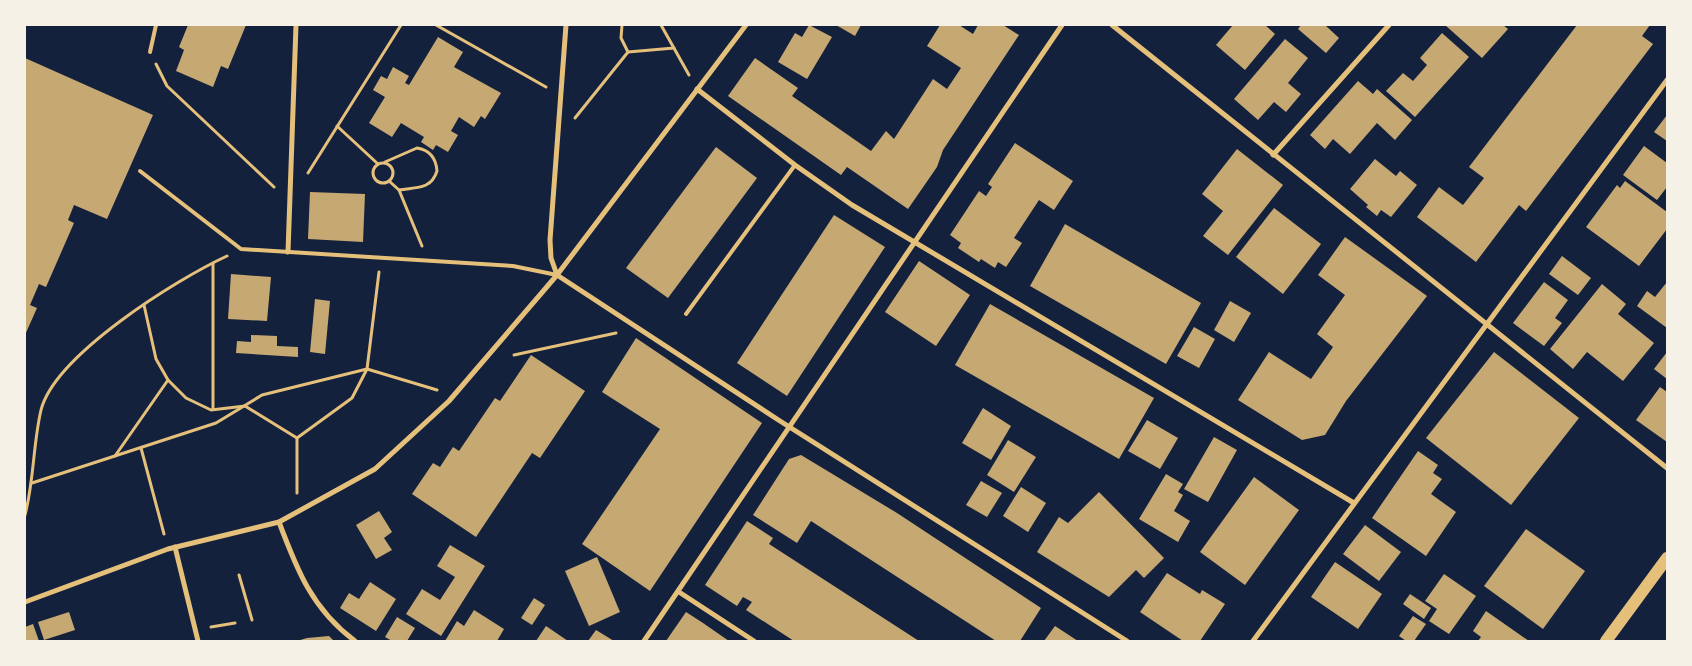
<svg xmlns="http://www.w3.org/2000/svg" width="1692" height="666" viewBox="0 0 1692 666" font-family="Manrope,sans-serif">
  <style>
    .building { fill: #c6a872 }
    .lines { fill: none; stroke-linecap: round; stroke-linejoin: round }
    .path { stroke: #e5c07b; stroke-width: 3 }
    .service { stroke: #e5c07b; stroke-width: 4 }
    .minor { stroke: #e5c07b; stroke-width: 5 }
    .primary { stroke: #e5c07b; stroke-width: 12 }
  </style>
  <rect width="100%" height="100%" fill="#14213d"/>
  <g class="building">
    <polygon points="188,25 246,25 228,69 221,66 213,87 176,71 184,50 179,47"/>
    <polygon points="809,25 832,37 807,79 778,62 795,33 802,37"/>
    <polygon points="836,25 861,25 855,36"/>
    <polygon points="940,25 959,25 973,34 978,25 1003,25 1019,35 943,150 937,167 908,209 847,167 841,175 728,96 755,58 798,88 792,96 871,151 886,131 894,139 933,79 947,89 961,68 927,46"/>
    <polygon points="1233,25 1265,25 1275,34 1245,70 1216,45"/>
    <polygon points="1301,25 1325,25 1339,38 1326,53 1298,29"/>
    <polygon points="1445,25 1503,25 1508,29 1482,58"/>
    <polygon points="1577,25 1650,25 1642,36 1653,44 1526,211 1519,205 1476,262 1417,217 1439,187 1463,205 1484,178 1469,167"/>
    <polygon points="1442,33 1469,57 1415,117 1386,91 1403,73 1413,81 1427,65 1420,58"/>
    <polygon points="438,37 463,52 454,67 501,93 485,119 481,116 474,127 459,117 451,131 458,135 448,152 436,145 433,150 421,142 424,137 401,123 392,137 369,123 385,97 373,90 381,76 387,79 393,67 409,76 405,83 409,85"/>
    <polygon points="1285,39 1308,58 1288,83 1301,94 1286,112 1274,102 1258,120 1234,99"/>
    <polygon points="25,58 153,115 107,219 74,205 68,220 74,223 46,287 39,284 30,305 37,308 25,335"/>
    <polygon points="1358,81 1373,94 1377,89 1412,120 1395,140 1377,123 1350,154 1333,139 1325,149 1310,135"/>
    <polygon points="1667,115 1667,141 1654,132"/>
    <polygon points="1015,143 1073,181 1054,210 1039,200 1014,238 1022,243 1006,267 998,262 995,268 981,259 979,262 958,248 961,243 950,235 979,191 986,196 992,187 988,184"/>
    <polygon points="1644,146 1667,163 1667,187 1657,200 1623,175"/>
    <polygon points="716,147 757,178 668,298 626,268"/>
    <polygon points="1237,149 1283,185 1228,255 1203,236 1223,211 1202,194"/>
    <polygon points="1375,159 1396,176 1400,171 1417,185 1391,217 1381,210 1377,216 1366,207 1368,205 1350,189"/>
    <polygon points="1625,181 1667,212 1667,229 1639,266 1586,227 1617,185 1620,188"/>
    <polygon points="310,192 365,194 363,242 308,239"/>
    <polygon points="1274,208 1321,244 1283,294 1236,257"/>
    <polygon points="834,215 885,247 787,396 737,363"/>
    <polygon points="1065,224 1201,303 1166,364 1030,286"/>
    <polygon points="1345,237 1427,296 1346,401 1325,435 1302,440 1238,400 1269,352 1311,379 1333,347 1317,334 1345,295 1318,275"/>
    <polygon points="1562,256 1591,278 1578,295 1549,274"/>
    <polygon points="919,261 970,295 936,346 885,312"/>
    <polygon points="231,274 271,277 267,321 228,319"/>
    <polygon points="1544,282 1568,300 1555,318 1562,323 1544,346 1513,323"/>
    <polygon points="1667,282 1667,328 1637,306 1647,291 1655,297"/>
    <polygon points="1602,284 1626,304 1618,314 1654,343 1623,381 1587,352 1573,369 1550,349"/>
    <polygon points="315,299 330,301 325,354 310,352"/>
    <polygon points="1230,301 1251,313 1234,342 1214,330"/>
    <polygon points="990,304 1154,398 1119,459 955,365"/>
    <polygon points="1194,327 1215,339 1199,368 1177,356"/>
    <polygon points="251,335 277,336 277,346 298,347 298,357 236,353 237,341 251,342"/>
    <polygon points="636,338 762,423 650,591 582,544 660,429 602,392"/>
    <polygon points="1494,352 1579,418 1511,505 1426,438"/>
    <polygon points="1667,352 1667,379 1654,369"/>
    <polygon points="531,355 585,391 540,458 532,453 476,537 412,494 433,463 440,467 453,447 459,451 495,398 500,401"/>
    <polygon points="1660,387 1667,392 1667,442 1636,420"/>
    <polygon points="983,408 1011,426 991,460 962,443"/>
    <polygon points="1147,420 1178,438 1160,469 1128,451"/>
    <polygon points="1214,437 1237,450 1208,502 1184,489"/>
    <polygon points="1008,440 1036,457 1014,492 987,475"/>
    <polygon points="1418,451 1438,465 1433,473 1442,479 1431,494 1456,512 1426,556 1372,518"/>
    <polygon points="801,455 897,513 1041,608 1020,641 996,641 811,521 797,543 753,515 789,459"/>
    <polygon points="1166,474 1183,484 1178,492 1183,495 1174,511 1190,521 1178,542 1139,519"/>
    <polygon points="1254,477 1299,510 1245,585 1200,552"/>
    <polygon points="981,481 1002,493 987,517 966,505"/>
    <polygon points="1021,487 1046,503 1028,532 1003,516"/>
    <polygon points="1099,492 1164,558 1144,578 1136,570 1109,597 1037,552 1059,517 1068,523"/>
    <polygon points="379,511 392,532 384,538 392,550 376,559 356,525"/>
    <polygon points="747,521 773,538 769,544 919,641 794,641 746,610 752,602 743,597 737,606 705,585"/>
    <polygon points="1365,525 1401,552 1379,581 1343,554"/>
    <polygon points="1526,529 1585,571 1543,629 1484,586"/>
    <polygon points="450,545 485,566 441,636 406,614 422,589 440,600 455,577 437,566"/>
    <polygon points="597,557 620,612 589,626 565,571"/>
    <polygon points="1335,562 1382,594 1358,629 1311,597"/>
    <polygon points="1167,573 1200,594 1202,590 1225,604 1200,641 1183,641 1140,612"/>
    <polygon points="1444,574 1476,596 1449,634 1429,621 1437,609 1425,601"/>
    <polygon points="370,582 396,599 376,631 340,608 349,593 359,599"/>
    <polygon points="1410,594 1431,608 1424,619 1403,604"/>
    <polygon points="534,598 545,605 532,625 521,618"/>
    <polygon points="474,610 504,629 497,641 445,641 457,621 464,626"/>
    <polygon points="1486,611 1529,641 1478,641 1481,637 1473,631"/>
    <polygon points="69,612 75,630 44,640 38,622"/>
    <polygon points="686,612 703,623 729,641 666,641"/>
    <polygon points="1413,616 1426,624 1414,641 1406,641 1399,636"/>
    <polygon points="397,617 415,628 407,641 392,641 385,637"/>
    <polygon points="33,624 39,641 25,641 25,627"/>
    <polygon points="546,626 568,641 536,641"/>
    <polygon points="1055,626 1078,641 1044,641"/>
    <polygon points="596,630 614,641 588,641"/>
    <polygon points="329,636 334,641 297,641 307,638"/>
  </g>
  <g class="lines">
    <g class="path">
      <polyline points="436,25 546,87"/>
      <polyline points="622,25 621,38 628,52"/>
      <polyline points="661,25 689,75"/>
      <polyline points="156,64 167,86 274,187"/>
      <polyline points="575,118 628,52 674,48"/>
      <polyline points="337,126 378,164"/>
      <path d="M385 162 417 148C430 150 436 158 437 171 431 190 416 187 399 190"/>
      <circle cx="383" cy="173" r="10"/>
      <polyline points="308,173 401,25"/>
      <polyline points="389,181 399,190 422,246"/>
      <polyline points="213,263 213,409"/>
      <polyline points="144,305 156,359 168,380 186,398 211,410 245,406 297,438"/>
      <polyline points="514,355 616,333"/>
      <polyline points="141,448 164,534"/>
      <polyline points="115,456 168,380"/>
      <polyline points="32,483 216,423 262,395 367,369 437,390"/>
      <polyline points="297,493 297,438 352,398 367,369 379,272"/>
      <path d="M25 515C34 481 33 444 41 410 55 355 177 279 227 256"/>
      <polyline points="239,575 252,620"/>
      <polyline points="211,627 235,623"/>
    </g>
    <g class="service">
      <polyline points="150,52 156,25"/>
      <polyline points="140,171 241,249 513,266 557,275"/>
      <polyline points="686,314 795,165"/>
    </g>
    <g class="minor">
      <polyline points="566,25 550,240 551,258 557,275 780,421 1127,641"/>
      <polyline points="1112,25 1667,468"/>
      <polyline points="697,89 795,165 852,205 1354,503"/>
      <polyline points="1273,155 1389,25"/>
      <polyline points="288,252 296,25"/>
      <path d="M279 522C297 570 312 609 355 641"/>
      <polyline points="175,547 198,641"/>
      <polyline points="679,592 754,641"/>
      <polyline points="25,602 168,549 279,522 375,469 449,401 557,275 746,25"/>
      <polyline points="644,641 1062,25"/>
      <polyline points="1253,641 1667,80"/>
    </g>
    <polyline class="primary" points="1606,641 1667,558"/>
  </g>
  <rect width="1692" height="666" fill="none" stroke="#f6f1e7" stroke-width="52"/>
</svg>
